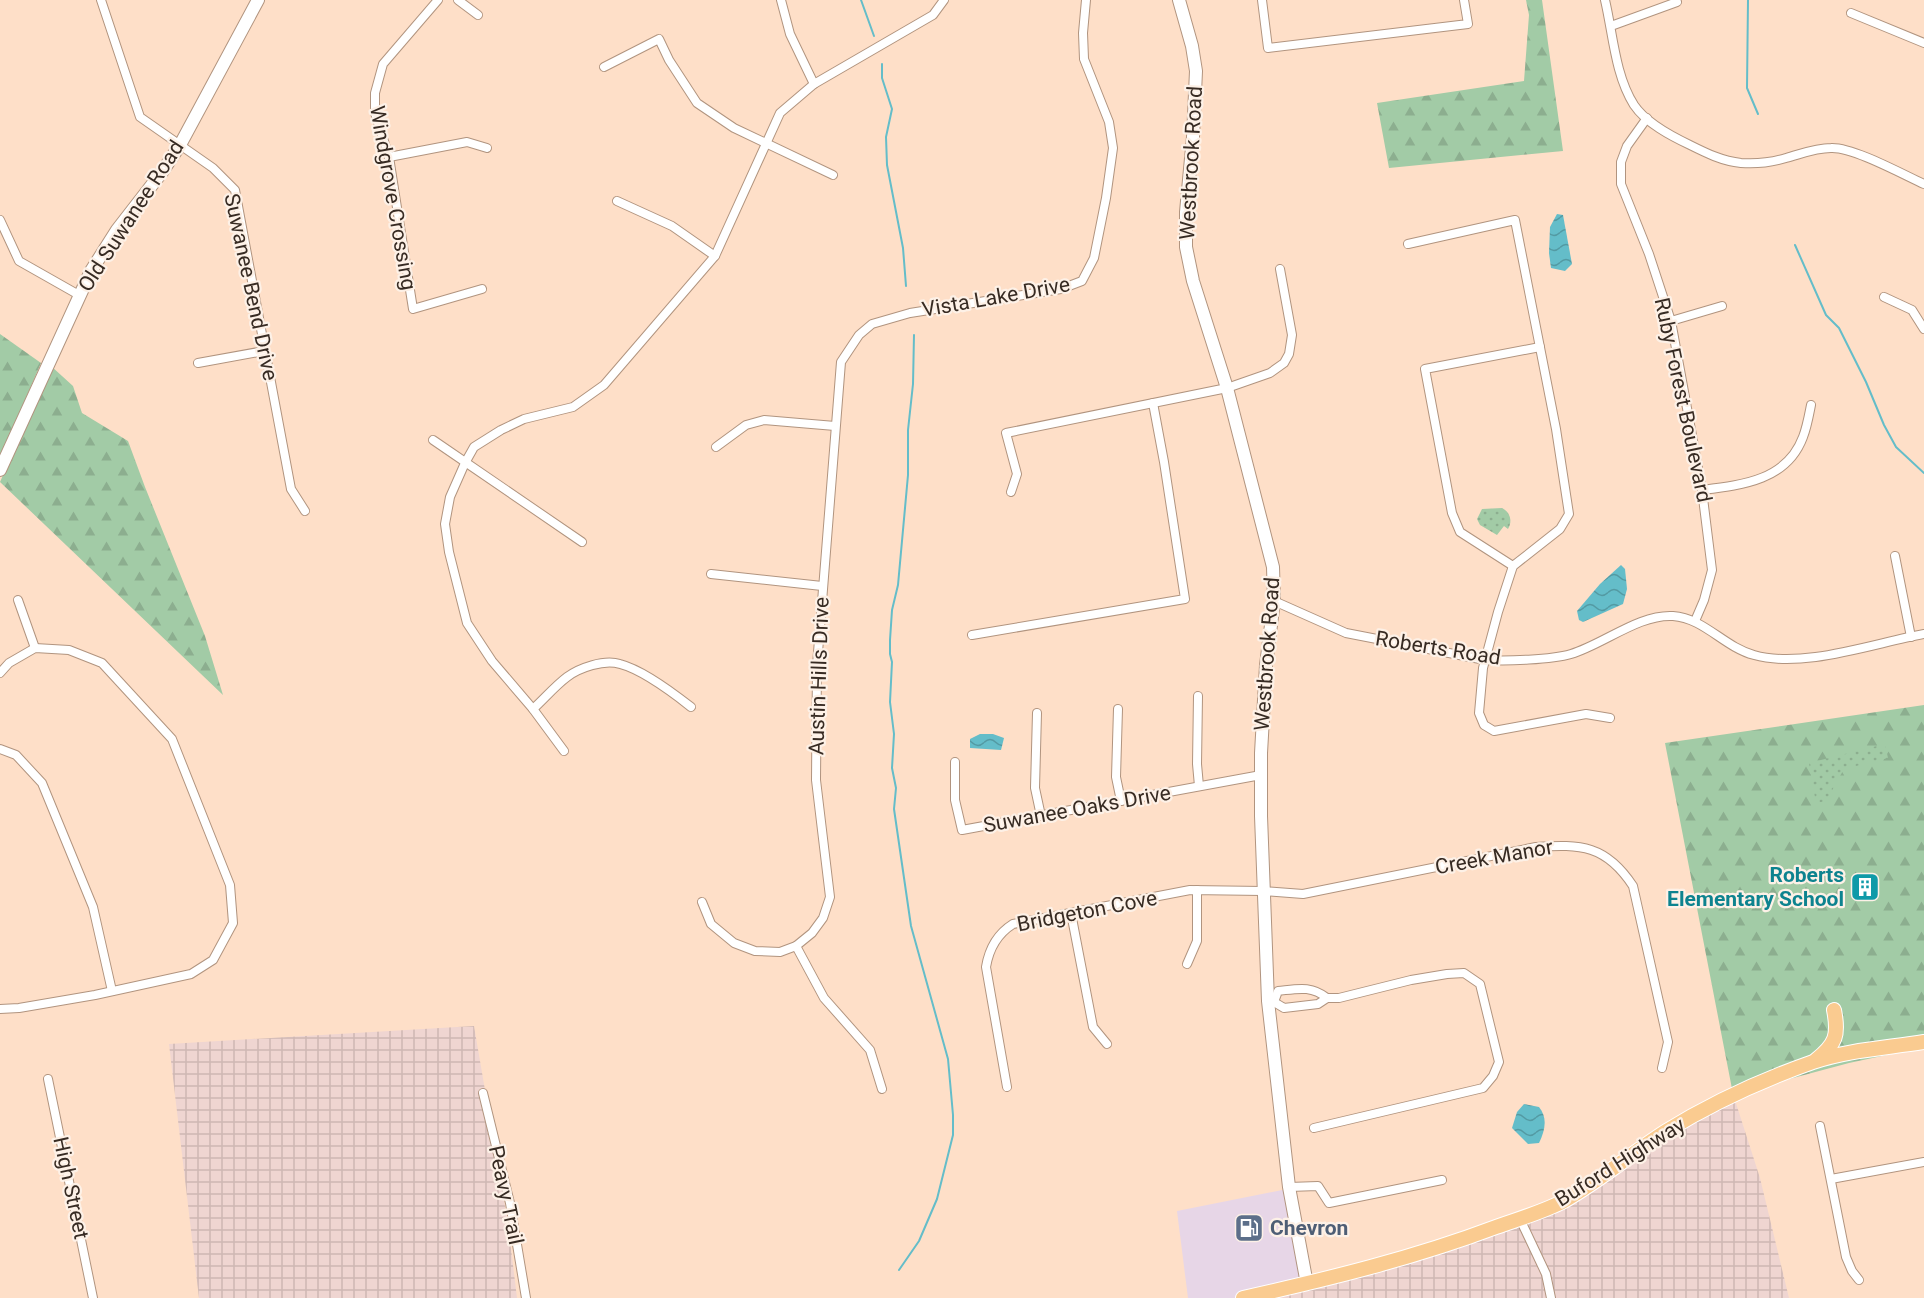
<svg xmlns="http://www.w3.org/2000/svg" width="1924" height="1298" viewBox="0 0 1924 1298" font-family="Roboto,sans-serif">
  <style>
    .commercial { fill: #e7d6e7 }
    .industrial { fill: url(#industrial-grid) }
    .forest { fill: url(#forest-firs) }
    .park { fill: url(#park-dots) }
    .water { fill: url(#water-waves) }
    .lines { fill: none; stroke-linecap: round; stroke-linejoin: round }
    .stream { stroke: #64bdc9; stroke-width: 2 }
    .street-casing { stroke: #b1947f; stroke-width: 10 }
    .secondary-casing { stroke: #b1947f; stroke-width: 14 }
    .primary-casing { stroke: #fff; stroke-width: 16 }
    .street { stroke: #fff; stroke-width: 8 }
    .secondary { stroke: #fff; stroke-width: 12 }
    .primary { stroke: #facb90; stroke-width: 14 }
    .labels { text-anchor: middle; stroke-width: 4.5; stroke-linejoin: round; paint-order: stroke }
    .street-label { font-size: 21px; fill: #372b23; stroke: #fdf1e7 }
    .culture-label { font-size: 21px; font-weight: bold; fill: #0d838f; stroke: #fdf1e7; text-anchor: end }
    .service-label { font-size: 21px; font-weight: bold; fill: #4e5e75; stroke: #fdf1e7; text-anchor: start }
  </style>
  <defs>
    <pattern id="industrial-grid" width="8" height="8" patternUnits="userSpaceOnUse" patternTransform="scale(1.5)"><rect width="8" height="8" fill="#efd5d1"/><path d="M0 4h8M4 0v8" fill="none" stroke="#ceb7b3"/></pattern>
    <pattern id="forest-firs" width="22" height="20" patternUnits="userSpaceOnUse" patternTransform="scale(1.5)"><rect width="22" height="20" fill="#a2cba6"/><path d="M5 1l3.5 6h-7zM16 11l3.5 6h-7z" fill="#8cae8f"/></pattern>
    <pattern id="park-dots" width="8" height="8" patternUnits="userSpaceOnUse" patternTransform="scale(1.5)"><rect width="8" height="8" fill="#a2cba6"/><path d="M2 2h.1M6 6h.1" fill="none" stroke="#8cae8f" stroke-width="1.8" stroke-linecap="round"/></pattern>
    <pattern id="water-waves" width="16" height="10" patternUnits="userSpaceOnUse" patternTransform="scale(1.5)"><rect width="16" height="10" fill="#64bdc9"/><path d="M0 5q4-4 8 0t8 0" fill="none" stroke="#539aa3"/></pattern>
  </defs>
  <rect width="100%" height="100%" fill="#fedfc8"/>
  <polygon class="commercial" points="1287,1189 1304,1288 1274,1298 1188,1298 1177,1211"/>
  <g class="industrial">
    <polygon points="474,1026 508,1224 517,1298 199,1298 169,1044"/>
    <polygon points="1733,1094 1760,1178 1789,1298 1274,1298 1273,1296 1571,1202"/>
  </g>
  <g class="forest">
    <polygon points="1526,0 1542,0 1563,151 1389,168 1377,103 1524,81 1529,15"/>
    <polygon points="0,334 41,363 0,458"/>
    <polygon points="51,366 73,386 82,413 128,441 145,487 205,636 223,695 0,482"/>
    <polygon points="1924,705 1924,1047 1849,1063 1733,1094 1665,743"/>
  </g>
  <g class="park">
    <path d="M1502 508C1510 512 1513 521 1508 529L1504 526 1497 535 1480 525 1477 519 1482 509Z"/>
    <polygon points="1885,744 1888,758 1844,769 1826,801 1816,803 1809,763"/>
  </g>
  <g class="water">
    <polygon points="1557,214 1563,215 1572,264 1565,271 1551,268 1549,253 1550,227"/>
    <polygon points="1621,565 1625,569 1627,589 1623,604 1583,622 1579,620 1577,611 1600,584"/>
    <polygon points="980,734 993,734 1004,738 1001,750 970,748 970,739"/>
    <path d="M1524 1104 1539 1107C1548 1118 1545 1131 1539 1143L1528 1144 1512 1128 1517 1112Z"/>
  </g>
  <g class="lines">
    <g class="stream">
      <polyline points="861,0 874,36"/>
      <polyline points="1748,0 1747,88 1758,114"/>
      <polyline points="882,64 882,78 892,109 886,137 887,165 903,248 906,286"/>
      <polyline points="1795,245 1826,315 1839,328 1866,382 1884,425 1896,447 1924,473"/>
      <polyline points="899,1270 919,1241 937,1199 953,1135 953,1115 948,1059 911,926 894,809 896,788 892,768 894,734 890,702 892,662 890,654 890,640 892,610 898,585 908,475 908,430 913,384 914,335"/>
    </g>
    <g class="street-casing">
      <g id="street">
        <polyline points="101,0 140,117 213,168 235,190 291,489 305,511"/>
        <polyline points="438,0 383,64 375,93 375,113 389,157 413,309 482,289"/>
        <polyline points="458,0 478,15"/>
        <polyline points="781,0 790,34 814,84"/>
        <polyline points="1262,0 1268,48 1468,24 1464,0"/>
        <path d="M1605 0C1613 34 1615 75 1634 105 1646 123 1671 136 1690 145 1706 153 1722 161 1741 163 1755 164 1773 162 1786 158 1801 154 1815 148 1831 148 1853 147 1902 174 1924 184"/>
        <polyline points="1851,13 1924,43"/>
        <polyline points="1611,26 1677,2"/>
        <polyline points="604,67 659,39 669,60 697,103 734,128 833,175"/>
        <polyline points="1647,118 1627,146 1621,162 1621,184 1649,254 1671,321 1702,490 1712,570 1704,600 1695,621"/>
        <polyline points="389,157 467,142 487,148"/>
        <polyline points="617,201 672,226 715,256"/>
        <polyline points="0,220 19,261 79,295"/>
        <polyline points="1408,244 1515,220 1556,429 1569,514 1560,529 1513,566 1498,612 1483,668 1479,713 1484,725 1494,731 1586,714 1610,718"/>
        <polyline points="1884,297 1912,310 1924,329"/>
        <polyline points="1671,321 1722,306"/>
        <polyline points="198,363 264,351"/>
        <polyline points="433,440 582,542"/>
        <polyline points="716,447 746,425 764,420 835,426"/>
        <path d="M1702 490C1743 485 1787 480 1803 437 1807 427 1809 415 1811 405"/>
        <polyline points="1011,492 1017,474 1006,433 1227,388 1270,373 1284,363 1289,354 1292,335 1280,269"/>
        <polyline points="1895,556 1911,637"/>
        <polyline points="1513,566 1460,532 1452,513 1425,369 1540,347"/>
        <polyline points="711,574 822,586"/>
        <polyline points="18,600 35,648"/>
        <path d="M1274 601 1346 633 1485 660C1507 661 1551 660 1571 654 1604 644 1639 614 1673 616 1704 618 1724 647 1754 655 1803 669 1874 643 1924 634"/>
        <polyline points="972,635 1185,599 1164,462 1153,403"/>
        <polyline points="0,673 9,663 35,648 69,650 102,663 172,739 230,885 233,923 213,960 191,974 95,995 19,1008 0,1009"/>
        <polyline points="1198,696 1197,764 1199,786"/>
        <path d="M533 709C544 699 555 686 567 677 579 668 604 659 620 664 643 670 672 692 691 707"/>
        <polyline points="1118,709 1116,777 1121,801"/>
        <polyline points="1037,713 1035,788 1041,816"/>
        <polyline points="0,749 16,755 42,783 93,907 112,991"/>
        <polyline points="564,751 533,709 492,661 467,623 449,552 445,524 450,497 465,463 474,447 501,430 524,419 573,407 604,385 715,256 780,113 814,84 933,15 944,0"/>
        <polyline points="955,762 955,800 962,830 1261,775"/>
        <polyline points="702,902 711,924 734,943 755,951 780,952 796,946 812,933 823,918 830,897 816,780 817,665 841,362 859,335 872,324 910,313 1061,289 1082,281 1094,258 1106,198 1113,148 1109,122 1084,59 1083,33 1086,0"/>
        <polyline points="1071,913 1093,1027 1107,1044"/>
        <polyline points="796,946 824,998 870,1050 882,1089"/>
        <polyline points="1187,964 1197,941 1197,890"/>
        <polyline points="1268,1001 1274,1002 1284,1008 1318,1004 1327,998 1339,998 1411,980 1447,974 1464,973 1480,984 1499,1062 1493,1076 1483,1088 1314,1128"/>
        <path d="M1274 1002 1278 991C1297 989 1311 985 1327 998"/>
        <polyline points="48,1079 93,1298"/>
        <path d="M1007 1087 986 967C989 949 997 934 1013 924L1190 890 1263 891 1303 894 1536 847C1581 844 1606 845 1633 886L1668 1042 1662 1068"/>
        <polyline points="483,1093 510,1203 526,1298"/>
        <polyline points="1820,1126 1846,1257 1852,1271 1859,1280"/>
        <polyline points="1831,1179 1924,1162"/>
        <polyline points="1289,1187 1318,1186 1329,1203 1442,1180"/>
        <polyline points="1520,1219 1546,1274 1551,1298"/>
      </g>
    </g>
    <g class="secondary-casing">
      <g id="secondary">
        <polyline points="1179,0 1192,46 1196,71 1193,137 1186,212 1186,247 1193,281 1227,388 1273,567 1274,601 1266,665 1261,753 1261,816 1268,1001 1289,1187 1307,1284"/>
        <polyline points="0,470 91,271 117,230 162,172 180,145 258,0"/>
      </g>
    </g>
    <g class="primary-casing">
      <g id="primary">
        <path d="M1816 1060C1836 1044 1839 1035 1834 1010"/>
        <path d="M1243 1298C1328 1279 1414 1258 1496 1227 1518 1219 1543 1212 1564 1201 1599 1181 1631 1154 1665 1132 1710 1104 1762 1080 1813 1062 1848 1050 1887 1048 1924 1042"/>
      </g>
    </g>
    <use href="#street" class="street"/>
    <use href="#secondary" class="secondary"/>
    <use href="#primary" class="primary"/>
  </g>
  <defs>
    <g id="building-square" transform="scale(1.5)"><rect x="-9" y="-9" width="18" height="18" rx="4" fill="#0f9aa8" stroke="#fdf1e7"/><path d="M-4-6H4V6H1V3H-1V6H-4ZM-2.5-4.3h1.7v1.8h-1.7ZM.8-4.3h1.7v1.8H.8ZM-2.5-1h1.7V.8h-1.7ZM.8-1h1.7V.8H.8Z" fill="#fff"/></g>
    <g id="fuel-square" transform="scale(1.5)"><rect x="-9" y="-9" width="18" height="18" rx="4" fill="#5c6f8a" stroke="#fdf1e7"/><path d="M-5.5-6h7V0h2V4h1.3V-2.5L3-4.5l.8-.8L6-3V5H2.5V1h-1V6h-7ZM-4.2-4.7v3.2H.2V-4.7Z" fill="#fff"/></g>
  </defs>
  <g fill-rule="evenodd">
    <use href="#building-square" x="1865" y="887"/>
    <use href="#fuel-square" x="1249" y="1228"/>
  </g>
  <g class="labels">
    <g class="street-label">
      <text transform="translate(1191 163) rotate(-87)" y="7">Westbrook Road</text>
      <text transform="translate(393 198) rotate(80)" y="7">Windgrove Crossing</text>
      <text transform="translate(131 216) rotate(-57)" y="7">Old Suwanee Road</text>
      <text transform="translate(251 287) rotate(78)" y="7">Suwanee Bend Drive</text>
      <text transform="translate(996 297) rotate(-10)" y="7">Vista Lake Drive</text>
      <text transform="translate(1683 400) rotate(78)" y="7">Ruby Forest Boulevard</text>
      <text transform="translate(1438 648) rotate(9)" y="7">Roberts Road</text>
      <text transform="translate(1267 654) rotate(-86)" y="7">Westbrook Road</text>
      <text transform="translate(819 676) rotate(-88)" y="7">Austin Hills Drive</text>
      <text transform="translate(1077 809) rotate(-10)" y="7">Suwanee Oaks Drive</text>
      <text transform="translate(1494 857) rotate(-10)" y="7">Creek Manor</text>
      <text transform="translate(1087 911) rotate(-11)" y="7">Bridgeton Cove</text>
      <text transform="translate(1620 1162) rotate(-32)" y="7">Buford Highway</text>
      <text transform="translate(71 1188) rotate(78)" y="7">High Street</text>
      <text transform="translate(506 1195) rotate(78)" y="7">Peavy Trail</text>
    </g>
    <g class="culture-label">
      <text x="1844" y="882">Roberts<tspan x="1844" dy="24">Elementary School</tspan></text>
    </g>
    <g class="service-label">
      <text x="1270" y="1235">Chevron</text>
    </g>
  </g>
</svg>
